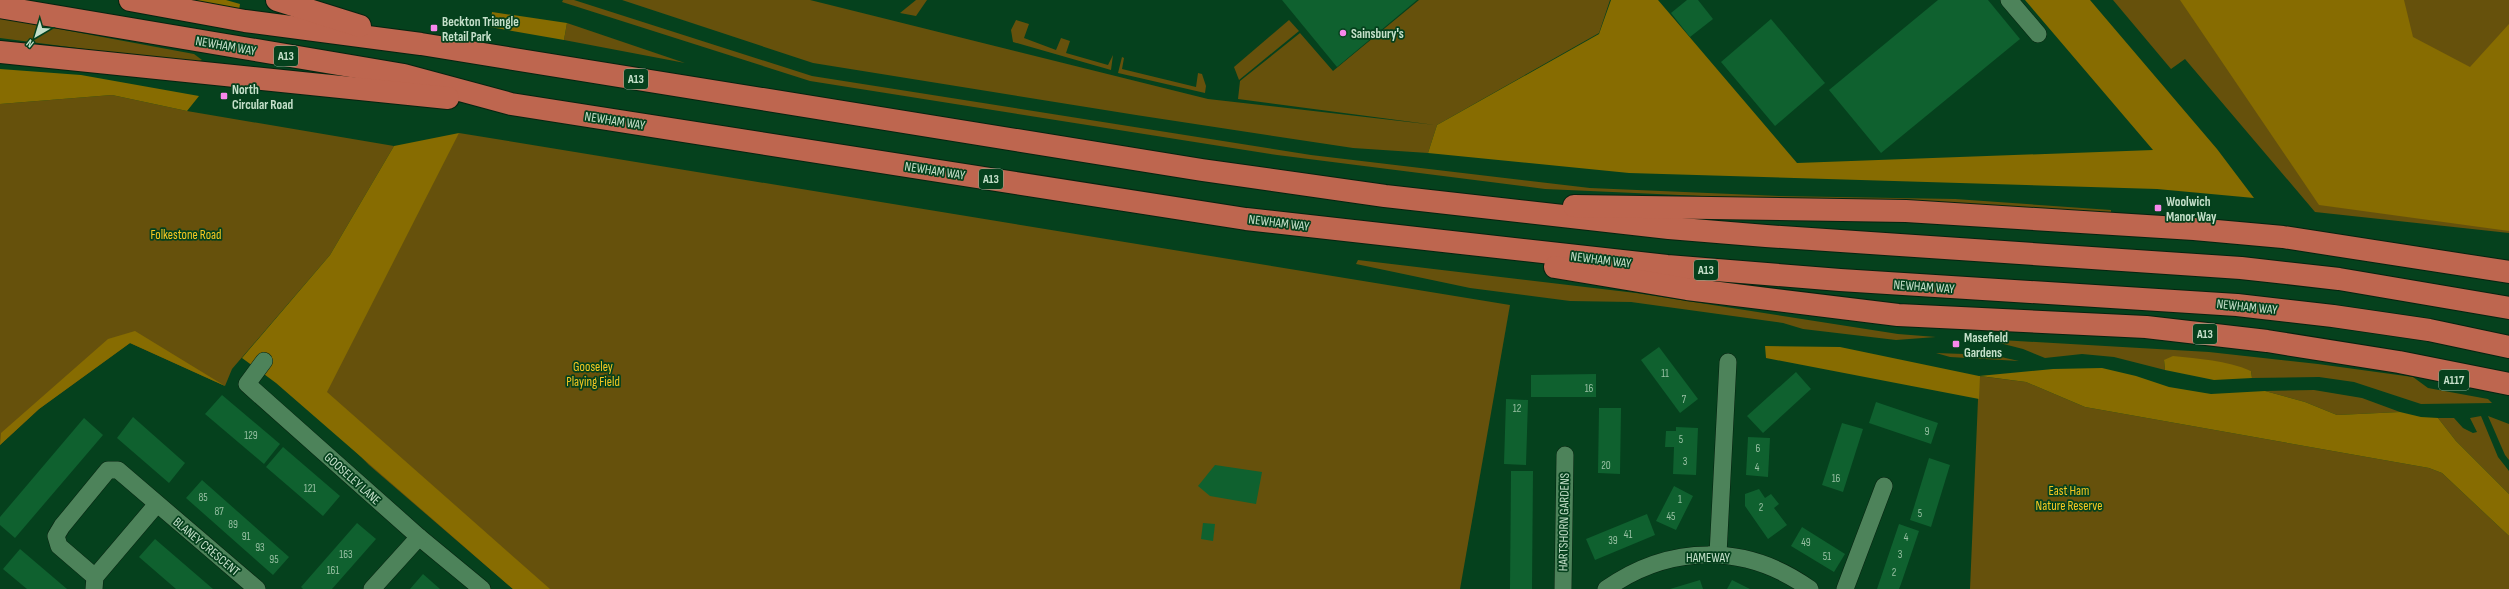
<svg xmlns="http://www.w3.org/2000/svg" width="2509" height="589" viewBox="0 0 2509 589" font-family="'Sofia Sans Condensed',sans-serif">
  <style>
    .green { fill: #66510c }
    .forest { fill: #876c01 }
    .building { fill: #0f612f }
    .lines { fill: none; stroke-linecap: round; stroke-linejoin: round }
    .minor-casing { stroke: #072310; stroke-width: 18 }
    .trunk-casing { stroke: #072310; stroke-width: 24 }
    .minor { stroke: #4d835a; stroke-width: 17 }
    .trunk { stroke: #be664f; stroke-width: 22 }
    .poi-dot { fill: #f788ec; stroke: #05411d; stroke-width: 1.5 }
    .labels { text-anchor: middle; stroke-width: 3.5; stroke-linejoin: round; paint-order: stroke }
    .number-label { font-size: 11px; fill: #98c0a3 }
    .shield { fill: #05411d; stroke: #8bb096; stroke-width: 1 }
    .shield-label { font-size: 12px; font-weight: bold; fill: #c5e0ca }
    .poi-label { font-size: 13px; font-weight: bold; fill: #c5e0ca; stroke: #05411d; text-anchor: start }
    .street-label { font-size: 13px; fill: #c5e0ca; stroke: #05411d }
    .park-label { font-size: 13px; fill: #f7c821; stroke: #05411d }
  </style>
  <rect width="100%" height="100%" fill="#05411d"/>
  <g class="green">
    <polygon points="563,0 574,0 812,76 1311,155 1590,188 1779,196 1955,199 2111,210 2111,214 1545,189 1277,155 810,81 562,2"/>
    <polygon points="622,0 810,0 1208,99 1435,125 1238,99 1240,81 1300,33 1333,71 1419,0 1610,0 1599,33 1437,125 1428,153 1353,148 1136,115 813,63"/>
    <polygon points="916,0 927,0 916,16 900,13"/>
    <polygon points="2113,0 2509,0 2509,233 2315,212 2185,59 2171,69"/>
    <polygon points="0,18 194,54 202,60 192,63 0,38"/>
    <polygon points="1016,20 1029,24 1024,38 1056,50 1061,38 1070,41 1066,53 1108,65 1113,55 1111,70 1013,42 1011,30"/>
    <polygon points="1289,20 1299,31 1239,80 1234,67"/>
    <polygon points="567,23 685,63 564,40"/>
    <polygon points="1122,57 1124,58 1122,69 1196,87 1198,73 1202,74 1206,86 1205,93 1118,73"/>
    <polygon points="112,95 187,111 394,146 330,255 232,369 225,386 130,343 39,409 0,445 0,104"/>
    <polygon points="459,133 1510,305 1460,589 513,589 369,465 274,367"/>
    <polygon points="1358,260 1636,293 1898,334 1936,337 1896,340 1803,329 1783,323 1631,302 1570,301 1470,288 1356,264"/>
    <polygon points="1984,339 2209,352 2318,364 2413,377 2428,388 2488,399 2492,403 2421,404 2354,382 2319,377 2252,378 2251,371 2164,360 2165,370 2114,357 2082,354 2045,358 2023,349"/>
    <polygon points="1936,353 1992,355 2019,361 1950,357"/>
    <polygon points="1979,376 2026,382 2085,407 2429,468 2442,473 2509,536 2509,589 1970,589"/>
    <polygon points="2314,390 2362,398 2400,412 2337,415 2305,402 2265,391"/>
    <polygon points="2481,416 2498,457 2509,471 2509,494 2456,441 2438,418 2454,418 2463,428 2473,433 2477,432 2470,418"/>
    <polygon points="2488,416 2509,424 2509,460 2505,455"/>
  </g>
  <g class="forest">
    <polygon points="183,0 226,0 240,4 239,10"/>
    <polygon points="1611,0 1658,0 1797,163 2153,150 2025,0 2090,0 2217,149 2254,198 2157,189 1629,173 1428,153 1437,125 1599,34"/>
    <polygon points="2180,0 2404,0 2413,37 2470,67 2509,24 2509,231 2319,205"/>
    <polygon points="492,12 567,23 564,40 490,27"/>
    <polygon points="0,69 81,75 199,96 187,111 112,95 0,104"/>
    <polygon points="459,133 327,392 550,589 513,589 276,383 242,358 330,255 394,146"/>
    <polygon points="135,331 225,386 130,343 39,409 0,445 1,433 108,339"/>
    <polygon points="1765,346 1840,347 1979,376 2053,369 2102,368 2136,376 2169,387 2211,394 2265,391 2305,402 2337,415 2400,412 2421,417 2438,418 2456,441 2509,494 2509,536 2442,473 2429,468 2085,407 2026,382 1980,376 1979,399 1766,358"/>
    <path d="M2173 356C2199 359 2226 360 2251 371L2252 378 2214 380 2165 370 2164 360Z"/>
  </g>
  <g class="building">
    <polygon points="1282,0 1417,0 1337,67"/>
    <polygon points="1687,0 1698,0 1713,19 1690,37 1671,13"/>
    <polygon points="1938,0 1988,0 2020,39 1881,153 1829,90"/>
    <polygon points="1771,19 1825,83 1775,126 1721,62"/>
    <polygon points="1659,347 1698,399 1680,413 1641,360"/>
    <polygon points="1796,372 1811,389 1763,433 1747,416"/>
    <polygon points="1596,374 1596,397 1531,397 1531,375"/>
    <polygon points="222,395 280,444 264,464 205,414"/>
    <polygon points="1506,399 1528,400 1526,465 1504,464"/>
    <polygon points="1876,402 1938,423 1931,444 1869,423"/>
    <polygon points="1599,408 1621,408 1620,474 1598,473"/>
    <polygon points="133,417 185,463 169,483 117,438"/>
    <polygon points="84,418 103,435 15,538 0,525 0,517"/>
    <polygon points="1842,423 1863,429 1843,492 1822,485"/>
    <polygon points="1676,427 1698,428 1696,475 1673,474 1674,447 1665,447 1666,431 1676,431"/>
    <polygon points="1748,437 1770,438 1768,477 1746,475"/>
    <polygon points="283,447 340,496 323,516 266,467"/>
    <polygon points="1929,458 1950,465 1931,527 1910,520"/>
    <polygon points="1215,465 1262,472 1256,504 1210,496 1198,486"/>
    <polygon points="1511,471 1533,471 1532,589 1510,589"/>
    <polygon points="202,480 289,557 273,575 186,498"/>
    <polygon points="1674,486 1693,496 1676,530 1656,521"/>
    <polygon points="1759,489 1765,498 1771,494 1779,504 1774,508 1787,525 1768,539 1745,506 1745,494"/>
    <polygon points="1647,514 1655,535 1595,560 1586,539"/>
    <polygon points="357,523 376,539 332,589 303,589 301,587"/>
    <polygon points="1203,523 1215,524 1213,541 1201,539"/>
    <polygon points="1899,524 1919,531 1901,584 1899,589 1877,589"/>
    <polygon points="1802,527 1845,554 1834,572 1791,546"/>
    <polygon points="155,539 213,589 176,589 139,557"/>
    <polygon points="20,549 67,589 27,589 3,569"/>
    <polygon points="423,574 440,589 410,589"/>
    <polygon points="1700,580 1703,589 1670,589"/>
    <polygon points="1732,580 1750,589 1727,589"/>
  </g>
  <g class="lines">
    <g class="minor-casing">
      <g id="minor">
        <polyline points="2009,0 2038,34"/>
        <polyline points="264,361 247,384 419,537 482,589"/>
        <polyline points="1718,554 1728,362"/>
        <polyline points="95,577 59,546 56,536 62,526 108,470 118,470 257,589"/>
        <polyline points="94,589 95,577 157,504"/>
        <polyline points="372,589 419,537"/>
        <polyline points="1563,589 1565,455"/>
        <path d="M1606 589C1670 544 1746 543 1810 589"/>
        <polyline points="1845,589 1884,486"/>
      </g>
    </g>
    <g class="trunk-casing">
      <g id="trunk">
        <polyline points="130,0 245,21 421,44 1202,170 1385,196 1669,228 1766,236 2241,268 2339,279 2509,308"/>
        <polyline points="277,0 360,26"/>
        <polyline points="0,7 404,75 511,104 1246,219 1667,266 1840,280 2237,305 2333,316 2429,330 2509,347"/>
        <polyline points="0,52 448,98"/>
        <polyline points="1574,206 1906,211 2194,229 2283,237 2509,272"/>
        <polyline points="1555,267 1687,289 1898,315 2146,327 2267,341 2399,362 2509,384"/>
      </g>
    </g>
    <use href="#minor" class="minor"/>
    <use href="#trunk" class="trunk"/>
  </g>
  <g class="poi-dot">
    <rect x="430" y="24" width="8" height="8" rx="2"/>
    <circle cx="1343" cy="33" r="4"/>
    <rect x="220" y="92" width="8" height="8" rx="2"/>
    <rect x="2154" y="204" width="8" height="8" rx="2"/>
    <rect x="1952" y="340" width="8" height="8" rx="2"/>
  </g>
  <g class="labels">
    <g class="number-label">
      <text x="1665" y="377">11</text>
      <text x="1589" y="392">16</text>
      <text x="1684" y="403">7</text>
      <text x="1517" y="412">12</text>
      <text x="1927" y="435">9</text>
      <text x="251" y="439">129</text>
      <text x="1681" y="443">5</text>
      <text x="1758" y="452">6</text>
      <text x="1685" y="465">3</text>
      <text x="1606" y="469">20</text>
      <text x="1757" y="471">4</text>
      <text x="1836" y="482">16</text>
      <text x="310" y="492">121</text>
      <text x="203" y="501">85</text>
      <text x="1680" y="503">1</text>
      <text x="1761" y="511">2</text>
      <text x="219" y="515">87</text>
      <text x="1920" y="517">5</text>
      <text x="1671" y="520">45</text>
      <text x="233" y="528">89</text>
      <text x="1628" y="538">41</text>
      <text x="246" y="540">91</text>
      <text x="1906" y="541">4</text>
      <text x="1613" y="544">39</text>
      <text x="1806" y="546">49</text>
      <text x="260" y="551">93</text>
      <text x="346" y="558">163</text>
      <text x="1900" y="558">3</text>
      <text x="1827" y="560">51</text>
      <text x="274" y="563">95</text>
      <text x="333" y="574">161</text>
      <text x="1894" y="576">2</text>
    </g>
    <g class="shield">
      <rect x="274" y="46" width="24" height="20" rx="3"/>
      <rect x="624" y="69" width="24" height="20" rx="3"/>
      <rect x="979" y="169" width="24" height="20" rx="3"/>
      <rect x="1694" y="260" width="24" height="20" rx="3"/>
      <rect x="2193" y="324" width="24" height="20" rx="3"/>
      <rect x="2439" y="370" width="30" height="20" rx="3"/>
    </g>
    <g class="shield-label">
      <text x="286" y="60">A13</text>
      <text x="636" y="83">A13</text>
      <text x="991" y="183">A13</text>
      <text x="1706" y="274">A13</text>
      <text x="2205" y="338">A13</text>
      <text x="2454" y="384">A117</text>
    </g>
    <g class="poi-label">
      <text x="442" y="26">Beckton Triangle<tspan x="442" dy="15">Retail Park</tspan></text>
      <text x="1351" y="38">Sainsbury's</text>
      <text x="232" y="94">North<tspan x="232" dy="15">Circular Road</tspan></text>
      <text x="2166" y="206">Woolwich<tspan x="2166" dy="15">Manor Way</tspan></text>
      <text x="1964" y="342">Masefield<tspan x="1964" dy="15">Gardens</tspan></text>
    </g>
    <g class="street-label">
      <text transform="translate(226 45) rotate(10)" y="5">NEWHAM WAY</text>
      <text transform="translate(615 120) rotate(9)" y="5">NEWHAM WAY</text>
      <text transform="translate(935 170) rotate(9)" y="5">NEWHAM WAY</text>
      <text transform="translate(1279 222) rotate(7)" y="5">NEWHAM WAY</text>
      <text transform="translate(1601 259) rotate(7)" y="5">NEWHAM WAY</text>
      <text transform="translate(1924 286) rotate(4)" y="5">NEWHAM WAY</text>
      <text transform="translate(2247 306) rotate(6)" y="5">NEWHAM WAY</text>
      <text transform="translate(353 478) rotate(42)" y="5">GOOSELEY LANE</text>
      <text transform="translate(1563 522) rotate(-89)" y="5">HARTSHORN GARDENS</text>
      <text transform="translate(207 546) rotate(40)" y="5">BLANEY CRESCENT</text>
      <text x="1708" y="562">HAMEWAY</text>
    </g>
    <g class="park-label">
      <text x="186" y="239">Folkestone Road</text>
      <text x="593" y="371">Gooseley<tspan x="593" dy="15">Playing Field</tspan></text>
      <text x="2069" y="495">East Ham<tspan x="2069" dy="15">Nature Reserve</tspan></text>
    </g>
  </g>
  <g transform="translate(36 36) rotate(218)" stroke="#05411d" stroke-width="3" paint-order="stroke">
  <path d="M0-3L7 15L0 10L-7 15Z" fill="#c5e0ca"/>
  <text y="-6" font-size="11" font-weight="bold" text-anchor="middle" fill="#c5e0ca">N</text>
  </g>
</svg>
